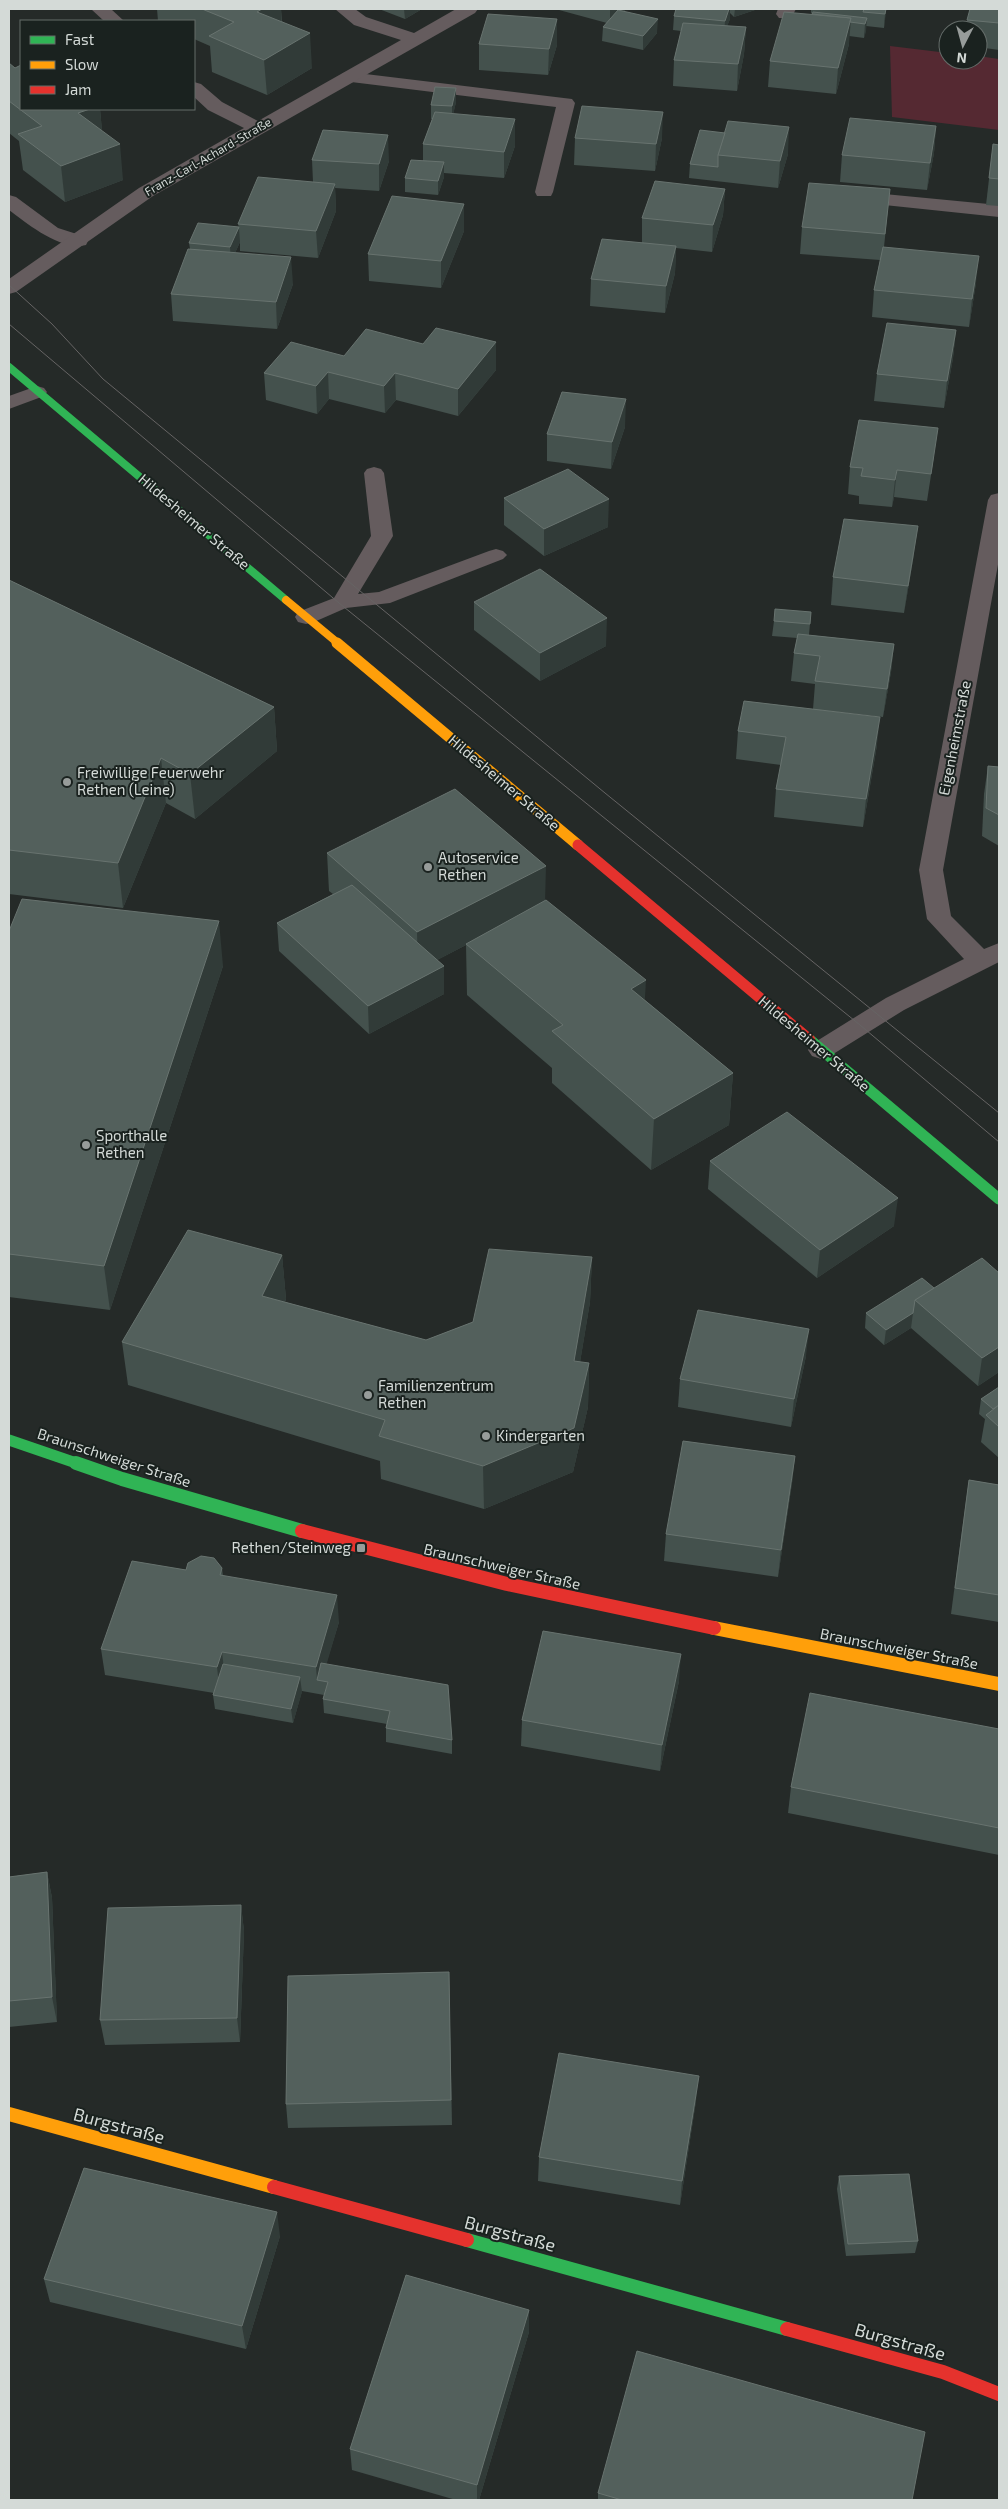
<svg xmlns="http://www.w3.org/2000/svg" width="1008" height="2509" viewBox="0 0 1008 2509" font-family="'Exo 2',sans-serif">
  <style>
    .green { fill: #552932 }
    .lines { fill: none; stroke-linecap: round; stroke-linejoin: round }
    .lane { fill: #655c5e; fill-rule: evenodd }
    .street { fill: #655c5e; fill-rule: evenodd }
    .fast-far2 { stroke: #30b455; stroke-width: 8 }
    .fast-far1 { stroke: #30b455; stroke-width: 11 }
    .fast { stroke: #30b455; stroke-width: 14 }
    .slow-far2 { stroke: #ff9f0a; stroke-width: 8 }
    .slow-far1 { stroke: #ff9f0a; stroke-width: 11 }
    .slow { stroke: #ff9f0a; stroke-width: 14 }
    .jam-far1 { stroke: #e5322d; stroke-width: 11 }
    .jam { stroke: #e5322d; stroke-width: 14 }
    .tram { stroke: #666464; stroke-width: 1 }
    .wall { fill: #44514d }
    .shaded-wall { fill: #313b38 }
    .building { fill: #53605c; stroke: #68736f }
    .poi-dot { fill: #979c9a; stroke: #1a221f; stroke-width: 2 }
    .labels { text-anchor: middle; stroke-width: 4; stroke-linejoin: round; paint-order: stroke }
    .far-street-label { font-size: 12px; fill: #d4dad7; stroke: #1a221f }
    .street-label { font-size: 15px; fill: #d4dad7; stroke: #1a221f }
    .poi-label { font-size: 15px; fill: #d4dad7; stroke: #1a221f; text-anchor: start }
    .near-street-label { font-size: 18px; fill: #d4dad7; stroke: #1a221f }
  </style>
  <rect width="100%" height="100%" fill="#252a28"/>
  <polygon class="green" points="890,46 948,53 948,60 978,60 978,56 999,59 999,130 892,117"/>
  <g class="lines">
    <g class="lane">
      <polygon points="349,72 572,99 575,103 553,192 551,196 537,196 535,192 556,107 343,81 340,77 343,73"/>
      <polygon points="853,191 999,205 999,217 846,201 844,197 846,193"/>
      <path d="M9 195 16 197 58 228 86 237 88 241 86 245C60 251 28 224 9 210Z"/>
      <polygon points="37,386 44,388 47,392 44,396 9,409 9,396"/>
      <polygon points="374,467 381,469 384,473 393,536 358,594 379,592 489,551 496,549 503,551 507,555 503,559 390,603 346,608 314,622 306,624 298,622 295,617 298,612 334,598 371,536 364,473 367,469"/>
    </g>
    <g class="street">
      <polygon points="91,9 111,9 124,21 104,21"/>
      <polygon points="335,9 355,9 366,17 414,33 456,9 478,9 475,13 153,196 16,292 9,294 9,279 139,188 244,128 208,110 194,97 194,82 201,84 222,102 258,121 401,40 354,25"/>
      <polygon points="778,9 796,9 791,18 779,18 776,14"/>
      <polygon points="999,493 999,559 943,870 951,916 984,949 999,943 999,962 904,1010 830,1056 821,1059 812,1056 808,1050 812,1044 886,998 964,959 927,919 919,870 988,500 991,495"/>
    </g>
    <polyline class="fast-far2" points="9,367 286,600"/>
    <g class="fast-far1">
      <polyline points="810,1040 999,1199"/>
      <polyline points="9,1440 79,1464"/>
    </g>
    <g class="fast">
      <polyline points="76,1463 122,1479 302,1531"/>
      <polyline points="467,2240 787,2329"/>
    </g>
    <polyline class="slow-far2" points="286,600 339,644"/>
    <polyline class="slow-far1" points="337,643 578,845"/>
    <g class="slow">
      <polyline points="714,1628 999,1684"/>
      <polyline points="9,2114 274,2187"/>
    </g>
    <polyline class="jam-far1" points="578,845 810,1040"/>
    <g class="jam">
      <polyline points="302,1531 507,1584 714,1628"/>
      <polyline points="274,2187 467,2240"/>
      <polyline points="787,2329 943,2372 999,2394"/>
    </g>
    <g class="tram">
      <polyline points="9,285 52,324 103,379 605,793 999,1113"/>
      <polyline points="9,324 339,603 860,1025 999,1142"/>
    </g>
  </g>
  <g class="wall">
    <polygon points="157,9 281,9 282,21 312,68 267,95 212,72 210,46 194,39 194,21 158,21"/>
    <polygon points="379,9 422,9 405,19"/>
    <polygon points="559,9 626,9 623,12 657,33 643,50 602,41 603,27 607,23 559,10"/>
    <polygon points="676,9 758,9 734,17 730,13 730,19 727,26 746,27 744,54 737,91 673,86 674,60 681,31 673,30 674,16"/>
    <polygon points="811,9 886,9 884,28 866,26 864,38 849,36 849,44 836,94 768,87 770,61 812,14 812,13 811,13"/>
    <polygon points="999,9 999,50 978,47 978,30 966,30 967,20"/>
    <polygon points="557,19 557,45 548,75 479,70 479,44"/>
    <polygon points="9,63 21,109 100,109 102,131 123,180 65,202 23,170 19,141 9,133"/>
    <polygon points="456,88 456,102 453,114 515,146 504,178 444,173 444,177 438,195 405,192 405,178 423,161 423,144 432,119 431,119 431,105"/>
    <polygon points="936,126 934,153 927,190 840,182 842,155"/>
    <polygon points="700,130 788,154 778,188 689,178 690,164"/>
    <polygon points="575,138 662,138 655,171 574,165"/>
    <polygon points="993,144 999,145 999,206 986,205"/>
    <polygon points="312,160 389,161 379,191 335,188 336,211 318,258 240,251 240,242 235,253 293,284 277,329 173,321 171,294 190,249 189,243 239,227 238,224 313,182"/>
    <polygon points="725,189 723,215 712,252 676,248 675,273 665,313 590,306 591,279 642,243 642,218"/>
    <polygon points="890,189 884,247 976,283 969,327 872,317 874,290 880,260 800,254 802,227"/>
    <polygon points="464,204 464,231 441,288 369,281 368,254"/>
    <polygon points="956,330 953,358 944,408 874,401 877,374"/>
    <polygon points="496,342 496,370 458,416 396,400 385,413 329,399 317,414 266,400 264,373 344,356 423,344"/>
    <polygon points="625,427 611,469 547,461 547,434"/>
    <polygon points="934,456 927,501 894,497 892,507 859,504 859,496 848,494 850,467"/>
    <polygon points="504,498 608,527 544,556 504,525"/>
    <polygon points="914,554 904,613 831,605 833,577"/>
    <polygon points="9,580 274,707 277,751 195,819 166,803 123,908 9,894"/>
    <polygon points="474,602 606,646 540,681 474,630"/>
    <polygon points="811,612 809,635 894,644 891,672 883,717 820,710 877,745 863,827 774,817 776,789 781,765 736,759 738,731 813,709 815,684 791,681 794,653 797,638 772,636 774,621"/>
    <polygon points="988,766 999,767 999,846 982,836 984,794"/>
    <polygon points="327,853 545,900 645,1000 733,1073 729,1125 651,1170 552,1083 552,1068 467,995 466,945 437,960 444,966 444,994 369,1034 279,951 277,923 333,894 329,891"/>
    <polygon points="9,931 223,966 110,1310 9,1297"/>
    <polygon points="710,1161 894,1226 817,1278 708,1189"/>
    <polygon points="282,1255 286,1299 285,1302 426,1340 473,1322 592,1257 590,1302 580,1362 589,1363 588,1407 573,1472 484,1509 381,1479 380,1461 128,1385 122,1342"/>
    <polygon points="999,1273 999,1372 978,1386 911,1328 884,1345 865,1328 866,1313 934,1288"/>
    <polygon points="806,1356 791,1427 678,1407 680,1379"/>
    <polygon points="999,1387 999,1458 981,1442 985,1419 979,1414 981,1399"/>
    <polygon points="795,1456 792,1483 778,1577 664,1561 666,1534"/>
    <polygon points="969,1480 999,1485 999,1622 951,1614 965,1508"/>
    <polygon points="222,1568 223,1576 339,1622 326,1664 452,1740 452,1754 386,1742 386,1728 387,1724 324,1713 323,1699 324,1695 302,1691 293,1723 215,1709 213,1695 214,1693 105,1675 101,1649 186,1570"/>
    <polygon points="679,1681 660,1771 521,1746 522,1720"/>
    <polygon points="999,1729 999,1855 788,1813 791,1787"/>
    <polygon points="47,1872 52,1898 57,2022 9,2027 9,1877"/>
    <polygon points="241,1905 244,1931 240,2042 105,2045 100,2020"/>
    <polygon points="449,1972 452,2125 288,2128 286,2104"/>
    <polygon points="696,2101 680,2205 538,2181 539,2157"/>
    <polygon points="839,2176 918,2241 915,2253 846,2256 837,2189"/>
    <polygon points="280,2236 246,2349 50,2302 44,2279"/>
    <polygon points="529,2310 529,2332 479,2500 456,2500 352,2470 350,2449"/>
    <polygon points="598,2493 912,2500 598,2500"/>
  </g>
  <g class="shaded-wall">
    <polygon points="262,9 281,9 282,33 257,12"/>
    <polygon points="404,9 422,9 405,19"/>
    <polygon points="611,9 626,9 610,24 610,10"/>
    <polygon points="729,9 730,9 730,19 724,35 725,21"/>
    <polygon points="735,9 758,9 734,17"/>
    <polygon points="886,9 885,21 884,28 885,14"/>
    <polygon points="851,18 849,44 836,94 838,68"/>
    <polygon points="867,18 866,32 864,38 865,24"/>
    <polygon points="557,19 557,45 548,75 549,49"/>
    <polygon points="658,19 657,33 643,50 643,36"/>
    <polygon points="746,27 744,54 737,91 738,64"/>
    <polygon points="310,33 312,68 267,95 264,60"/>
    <polygon points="456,88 456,102 452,120 452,106"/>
    <polygon points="90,109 100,109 103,141 78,113"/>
    <polygon points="663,112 662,138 655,171 656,144"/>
    <polygon points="515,119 515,146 504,178 504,152"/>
    <polygon points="936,126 934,153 927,190 930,163"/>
    <polygon points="789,127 788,154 778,188 780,161"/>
    <polygon points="388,135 389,161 379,191 379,164"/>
    <polygon points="120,144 123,180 65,202 61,166"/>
    <polygon points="444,162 444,177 438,195 438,181"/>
    <polygon points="335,184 336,211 318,258 316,231"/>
    <polygon points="725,189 723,215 712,252 713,225"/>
    <polygon points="464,204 464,231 441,288 441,261"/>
    <polygon points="9,214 10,228 9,228"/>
    <polygon points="239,228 240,242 231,262 230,247"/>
    <polygon points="676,246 675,273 665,313 666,286"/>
    <polygon points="979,256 976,283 969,327 972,299"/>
    <polygon points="291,257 293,284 277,329 276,302"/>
    <polygon points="956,330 953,358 944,408 947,381"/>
    <polygon points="496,342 496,370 458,416 458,389"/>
    <polygon points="328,372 329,399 317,414 316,386"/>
    <polygon points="395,373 396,400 385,413 384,386"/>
    <polygon points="626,399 625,427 611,469 612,442"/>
    <polygon points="897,470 894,497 892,507 895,480"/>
    <polygon points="609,499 608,527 544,556 544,529"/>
    <polygon points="918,526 914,554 904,613 908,586"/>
    <polygon points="607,618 606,646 540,681 540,653"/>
    <polygon points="894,644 891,672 883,717 887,689"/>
    <polygon points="274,707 277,751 195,819 190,774"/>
    <polygon points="880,717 877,745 863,827 866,799"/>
    <polygon points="161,758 166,803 123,908 118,863"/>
    <polygon points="546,866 545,903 466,944 466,945 418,970 417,932"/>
    <polygon points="219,921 223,966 110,1310 104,1266"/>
    <polygon points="444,966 444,994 369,1034 368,1006"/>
    <polygon points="646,980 643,1032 631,989"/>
    <polygon points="733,1073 729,1125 651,1170 654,1119"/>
    <polygon points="898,1198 894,1226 817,1278 820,1250"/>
    <polygon points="282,1255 286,1299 266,1340 262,1296"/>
    <polygon points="592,1257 590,1302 573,1405 574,1361"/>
    <polygon points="913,1313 911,1328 884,1345 886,1330"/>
    <polygon points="809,1329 806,1356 791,1427 794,1399"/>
    <polygon points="999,1347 999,1372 978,1386 982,1358"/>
    <polygon points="589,1363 588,1407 573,1472 484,1509 483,1466"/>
    <polygon points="795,1456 792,1483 778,1577 781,1550"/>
    <polygon points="337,1595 339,1622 322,1680 317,1680 316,1667"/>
    <polygon points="222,1652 225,1678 220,1694 217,1667"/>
    <polygon points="681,1654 679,1681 660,1771 662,1745"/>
    <polygon points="300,1677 302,1692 293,1723 291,1709"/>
    <polygon points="47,1872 52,1898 57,2022 52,1997"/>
    <polygon points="241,1905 244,1931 240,2042 237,2018"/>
    <polygon points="699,2076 696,2101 680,2205 682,2181"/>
    <polygon points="277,2212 280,2236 246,2349 242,2326"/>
    <polygon points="529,2310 529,2332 479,2500 477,2500 477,2485"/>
  </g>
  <g class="building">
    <polygon points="202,9 262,9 257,12 310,33 264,60 209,36 234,22"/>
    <polygon points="676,9 729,9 725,21 674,16"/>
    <polygon points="864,9 886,9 885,14 863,12"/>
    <polygon points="970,9 999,9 999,23 967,20"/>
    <polygon points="618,10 658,19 643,36 603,27"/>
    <polygon points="784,12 851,18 838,68 770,61"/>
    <polygon points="813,12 867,18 865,24 850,22 851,18 812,14"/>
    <polygon points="488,14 557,19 549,49 479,44"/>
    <polygon points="683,23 746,27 738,64 674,60"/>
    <polygon points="9,63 15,68 21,65 21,109 90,109 78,113 120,144 61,166 18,134 42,126 9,101"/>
    <polygon points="435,87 456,88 452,106 431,105"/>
    <polygon points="582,106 663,112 656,144 575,138"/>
    <polygon points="435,112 515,119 504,152 423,144"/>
    <polygon points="850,118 936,126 930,163 842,155"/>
    <polygon points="728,121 789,127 780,161 718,155"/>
    <polygon points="323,130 388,135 379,164 312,160"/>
    <polygon points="700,130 725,133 718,155 718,167 690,164"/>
    <polygon points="993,144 999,145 999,179 989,178"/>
    <polygon points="411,160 444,162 438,181 405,178"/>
    <polygon points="258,177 335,184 316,231 238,224"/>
    <polygon points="655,181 725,189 713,225 642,218"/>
    <polygon points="809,183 890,189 885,234 802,227"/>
    <polygon points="392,196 464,204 441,261 368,254"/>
    <polygon points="198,223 239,227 230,247 189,243"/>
    <polygon points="602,239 676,246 666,286 591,279"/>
    <polygon points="883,247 979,256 972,299 874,290"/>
    <polygon points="188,249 291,257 276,302 171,294"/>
    <polygon points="887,323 956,330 947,381 877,374"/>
    <polygon points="436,328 496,342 458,389 395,373 384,386 328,372 316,386 264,373 291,342 344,356 366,329 423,344"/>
    <polygon points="562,392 626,399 612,442 547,434"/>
    <polygon points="859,420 938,428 931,474 897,470 895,480 861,476 863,468 850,467"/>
    <polygon points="568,469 609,499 544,529 504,498"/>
    <polygon points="844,519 918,526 908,586 833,577"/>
    <polygon points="540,569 607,618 540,653 474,602"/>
    <polygon points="9,580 274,707 190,774 161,758 118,863 9,850"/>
    <polygon points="775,609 811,612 810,624 774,621"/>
    <polygon points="798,634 894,644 887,689 815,681 820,656 794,653"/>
    <polygon points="744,701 880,717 866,799 776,789 786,737 738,731"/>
    <polygon points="988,766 999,767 999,815 986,808"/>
    <polygon points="455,789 546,866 417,932 327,853"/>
    <polygon points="352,885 444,966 368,1006 277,923"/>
    <polygon points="22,899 219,921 104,1266 9,1254 9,931"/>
    <polygon points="546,900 646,980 631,989 733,1073 654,1119 552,1031 563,1025 466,944"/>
    <polygon points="787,1112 898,1198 820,1250 710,1161"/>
    <polygon points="188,1230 282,1255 262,1296 426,1340 473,1322 489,1249 592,1257 574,1361 589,1363 574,1428 483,1466 379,1436 385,1420 122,1342"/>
    <polygon points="982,1258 999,1273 999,1347 982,1358 915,1300"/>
    <polygon points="922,1278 934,1288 915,1300 913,1313 886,1330 866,1313"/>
    <polygon points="698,1310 809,1329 794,1399 680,1379"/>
    <polygon points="999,1387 999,1405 993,1409 981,1399"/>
    <polygon points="999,1405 999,1427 986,1415"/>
    <polygon points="683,1441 795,1456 781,1550 666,1534"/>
    <polygon points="969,1480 999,1485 999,1595 955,1588"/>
    <polygon points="201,1556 214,1558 222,1568 220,1575 337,1595 316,1667 222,1652 217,1667 101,1649 132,1561 186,1570 188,1563"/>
    <polygon points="543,1631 681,1654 662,1745 522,1720"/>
    <polygon points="321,1663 448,1685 452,1740 386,1728 390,1711 323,1699 328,1682 317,1680"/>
    <polygon points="223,1664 300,1677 291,1709 213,1695"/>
    <polygon points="810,1693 999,1729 999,1828 791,1787"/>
    <polygon points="47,1872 52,1997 9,2001 9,1877"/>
    <polygon points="241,1905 237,2018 100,2020 108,1908"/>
    <polygon points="449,1972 451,2100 286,2104 288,1976"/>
    <polygon points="559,2053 699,2076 682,2181 539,2157"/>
    <polygon points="84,2168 277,2212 242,2326 44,2279"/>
    <polygon points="909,2174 918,2241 848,2244 839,2176"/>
    <polygon points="406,2275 529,2310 477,2485 350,2449"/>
    <polygon points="637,2351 925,2432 912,2500 622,2500 598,2493"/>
  </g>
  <g class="poi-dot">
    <circle cx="67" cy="782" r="5"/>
    <circle cx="428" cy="867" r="5"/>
    <circle cx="86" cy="1145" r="5"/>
    <circle cx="368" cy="1395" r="5"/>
    <circle cx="486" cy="1436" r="5"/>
    <rect x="356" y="1543" width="10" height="10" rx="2.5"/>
  </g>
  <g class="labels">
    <g class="far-street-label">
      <text transform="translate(208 157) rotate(-30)" y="4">Franz-Carl-Achard-Straße</text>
    </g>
    <g class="street-label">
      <text transform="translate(194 522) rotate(40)" y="5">Hildesheimer Straße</text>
      <text transform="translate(955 738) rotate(-79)" y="5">Eigenheimstraße</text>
      <text transform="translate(504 783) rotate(40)" y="5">Hildesheimer Straße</text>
      <text transform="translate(814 1044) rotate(40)" y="5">Hildesheimer Straße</text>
      <text transform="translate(114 1458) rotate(18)" y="5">Braunschweiger Straße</text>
      <text transform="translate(502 1567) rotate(13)" y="5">Braunschweiger Straße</text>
      <text transform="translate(899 1649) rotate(11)" y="5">Braunschweiger Straße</text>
    </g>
    <g class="poi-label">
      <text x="77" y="778">Freiwillige Feuerwehr<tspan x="77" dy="17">Rethen (Leine)</tspan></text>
      <text x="438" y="863">Autoservice<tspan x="438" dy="17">Rethen</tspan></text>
      <text x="96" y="1141">Sporthalle<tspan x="96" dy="17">Rethen</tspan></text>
      <text x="378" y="1391">Familienzentrum<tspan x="378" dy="17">Rethen</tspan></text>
      <text x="496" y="1441">Kindergarten</text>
      <text x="351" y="1553" text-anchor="end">Rethen/Steinweg</text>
    </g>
    <g class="near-street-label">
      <text transform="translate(119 2126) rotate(15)" y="6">Burgstraße</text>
      <text transform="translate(510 2234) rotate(15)" y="6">Burgstraße</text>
      <text transform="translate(900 2342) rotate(16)" y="6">Burgstraße</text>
    </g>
  </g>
  <rect width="1008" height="2509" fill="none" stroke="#d4dad7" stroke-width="20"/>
  <rect x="20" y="20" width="175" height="90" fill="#1a221f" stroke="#646c69"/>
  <rect x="30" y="36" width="25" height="8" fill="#30b455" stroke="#646c69"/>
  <text x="65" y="45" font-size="15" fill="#d4dad7">Fast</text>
  <rect x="30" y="61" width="25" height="8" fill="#ff9f0a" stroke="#646c69"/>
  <text x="65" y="70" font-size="15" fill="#d4dad7">Slow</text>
  <rect x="30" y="86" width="25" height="8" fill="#e5322d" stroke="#646c69"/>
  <text x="65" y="95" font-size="15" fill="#d4dad7">Jam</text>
  <g transform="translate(963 45) rotate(186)"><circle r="24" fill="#1a221f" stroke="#646c69"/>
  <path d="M0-4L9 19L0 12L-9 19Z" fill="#979c9a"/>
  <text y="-8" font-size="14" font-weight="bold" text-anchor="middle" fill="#d4dad7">N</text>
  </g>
</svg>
